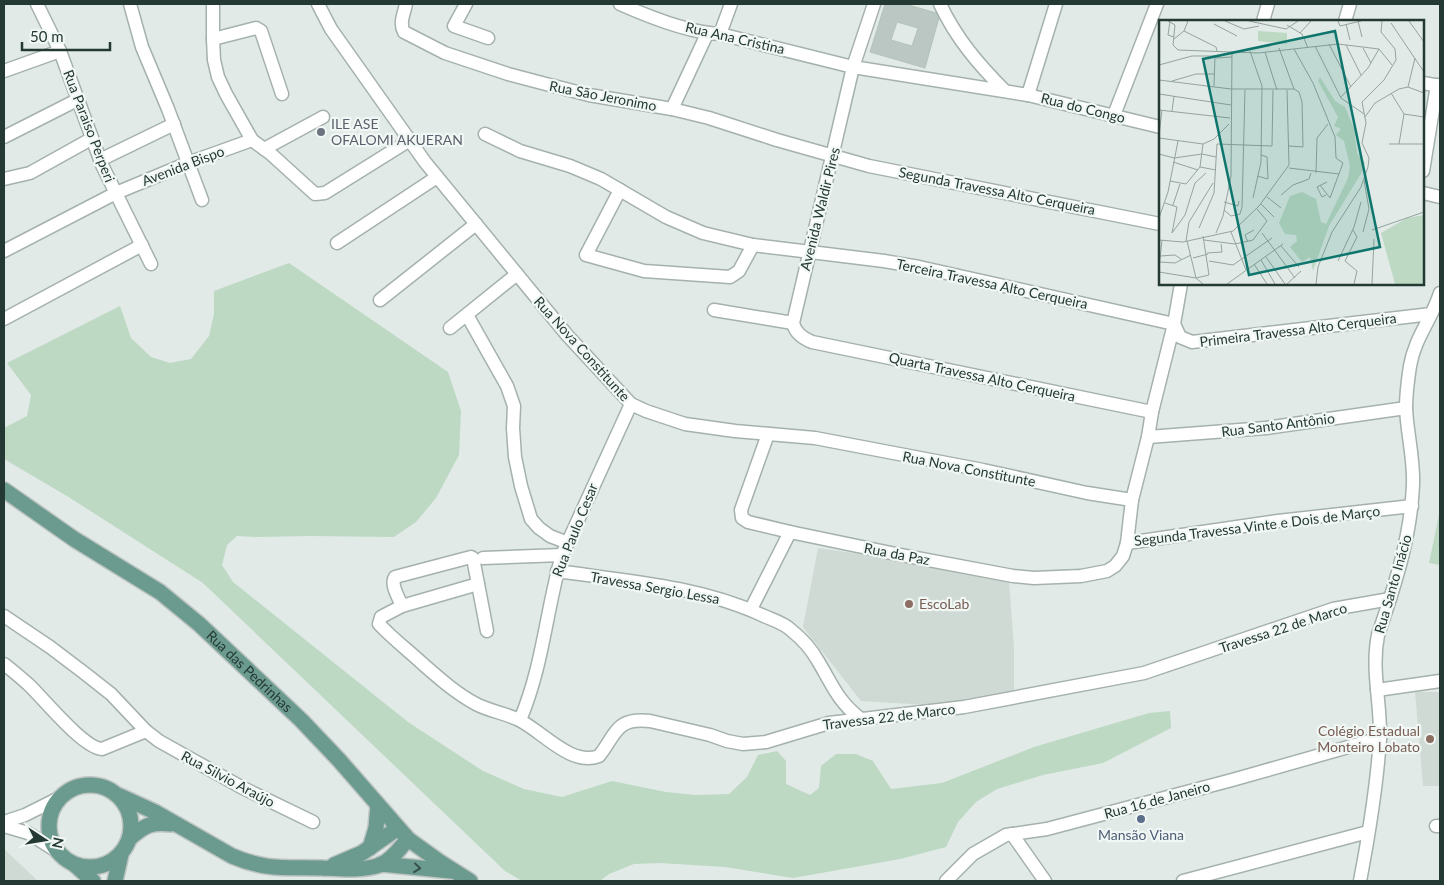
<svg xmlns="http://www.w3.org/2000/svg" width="1444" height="885" viewBox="0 0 1444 885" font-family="Lato,sans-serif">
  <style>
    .built { fill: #d0dad5 }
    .green { fill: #bdd9c4 }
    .building { fill: #bac7c2; stroke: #b5c3bd; fill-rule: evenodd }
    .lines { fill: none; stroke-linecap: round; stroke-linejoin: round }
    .minor-casing { stroke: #a5b1ad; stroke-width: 15 }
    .major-casing { stroke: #bdc4c2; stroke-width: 18 }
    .minor { stroke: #fff; stroke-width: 12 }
    .major { stroke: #6b9a8e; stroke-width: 15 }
    .oneway { stroke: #36514a }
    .worship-dot { fill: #6b7280; stroke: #f1f7f4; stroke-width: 2 }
    .education-dot { fill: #8d6e63; stroke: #f1f7f4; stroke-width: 2 }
    .service-dot { fill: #5c6f8a; stroke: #f1f7f4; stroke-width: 2 }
    .labels { text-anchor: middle; stroke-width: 4.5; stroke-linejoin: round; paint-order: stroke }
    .street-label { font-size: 14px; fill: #243933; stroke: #f1f7f4 }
    .worship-label { font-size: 14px; fill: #5b616d; stroke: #f1f7f4; text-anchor: start }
    .education-label { font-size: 14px; fill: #785e54; stroke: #f1f7f4; text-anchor: start }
    .service-label { font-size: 14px; fill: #4e5e75; stroke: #f1f7f4 }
    .inset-road { fill: none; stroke: #95a39e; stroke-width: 1 }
    .view { fill: #0f766e; fill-opacity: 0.15; stroke: #0f766e; stroke-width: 2.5 }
    .inset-edge { fill: none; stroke: #243933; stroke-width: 2.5 }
  </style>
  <rect width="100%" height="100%" fill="#e1eae6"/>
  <g class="built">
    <polygon points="818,548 952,567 1009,581 1014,648 1014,690 945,706 861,701 803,627"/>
    <polygon points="1415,692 1440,692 1440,786 1423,786"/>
    <polygon points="4,849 38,881 39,881 4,881"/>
  </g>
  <g class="green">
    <polygon points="289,263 448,372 461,411 459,455 436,498 416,522 394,537 310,536 256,537 237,536 227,545 222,565 233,582 408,722 483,771 524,789 562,797 612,781 666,792 696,795 729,794 747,777 758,755 777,751 786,761 786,784 810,795 819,788 821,766 836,754 856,754 873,761 891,789 942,783 1034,747 1149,713 1170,711 1171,728 1103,763 1043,775 997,789 976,802 958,822 946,847 900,859 793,878 725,867 660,863 634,864 609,874 600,881 522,881 505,871 203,583 67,496 4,459 4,426 6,427 27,416 31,395 7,363 120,306 131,338 151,357 170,363 191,359 209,336 214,314 214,291"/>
    <polygon points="1440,510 1440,565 1429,563"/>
  </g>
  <path class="building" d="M885 4H905L940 14 925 68 870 52ZM897 22 918 28 912 46 891 40Z"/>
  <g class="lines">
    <g class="minor-casing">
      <g id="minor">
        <polyline points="37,4 60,51 102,165 151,264"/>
        <polyline points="130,4 142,47 168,109 202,200"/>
        <polyline points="213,4 213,39 214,60 218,77 226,94 252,140 271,154 315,194 325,193 410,140"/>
        <polyline points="318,4 331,29 425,162 567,335 631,404 646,411 685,424 735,431 815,438 983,470 1087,493 1132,500"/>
        <path d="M406 4C404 14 399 23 404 32L445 53 508 74 542 83 589 95 672 109 709 118 777 140 869 166 1160 224"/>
        <polyline points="466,4 454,26 488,38"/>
        <path d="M620 4C647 16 690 33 720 34L853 67 1028 95 1160 127"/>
        <path d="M874 4 853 67 793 323C795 333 802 338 812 342L1152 412"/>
        <path d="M940 4C956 38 978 64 1005 91"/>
        <polyline points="1263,21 1268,4"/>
        <polyline points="1345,21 1350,4"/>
        <polyline points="720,34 731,4"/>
        <polyline points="213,39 256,28 261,31 282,94"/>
        <polyline points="4,71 60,51"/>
        <polyline points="1423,83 1440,86"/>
        <polyline points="1028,95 1056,4"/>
        <polyline points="672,109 707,34"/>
        <polyline points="1114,115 1157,4"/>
        <polyline points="485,134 520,151 570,166 601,179 666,217 703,233 753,245 884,261 919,267 1174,324 1180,337 1192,342 1431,314"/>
        <polyline points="4,137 77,100"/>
        <polyline points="264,149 323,117"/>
        <polyline points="100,160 174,124"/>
        <polyline points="1423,171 1437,85"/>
        <polyline points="4,179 30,173 91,139"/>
        <polyline points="620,190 586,255 644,271 730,277 739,271 753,245"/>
        <polyline points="1423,193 1440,197"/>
        <polyline points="337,243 437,177"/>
        <polyline points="4,251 116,193 188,163 252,140"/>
        <polyline points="1181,284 1174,324 1152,412 1148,437 1132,500 1127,543 1278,521 1412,506"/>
        <polyline points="380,300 476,224"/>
        <polyline points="714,310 793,323"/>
        <polyline points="467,315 507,386 514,406 513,428 515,457 521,486 531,519 539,528 550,536 568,543"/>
        <polyline points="4,319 142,245"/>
        <polyline points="450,328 517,274"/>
        <polyline points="768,434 741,510 742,518 748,522 790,532 896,554 1013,576 1034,578 1081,576 1107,571 1115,566 1123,556 1127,543"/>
        <polyline points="1148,437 1266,428 1406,408"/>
        <polyline points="483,558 562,555"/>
        <path d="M557 571C627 581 700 586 764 616 773 620 784 623 791 630 801 638 812 650 818 661 832 684 838 702 861 719"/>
        <path d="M478 584 402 606 381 617 379 624C393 639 409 651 424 665 440 679 457 694 476 704 489 711 505 713 519 720 542 731 571 767 599 756 616 735 615 717 650 721L710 735 727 741 743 744 766 742 829 723 964 707 1144 673 1333 609 1390 599"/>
        <path d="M402 606C399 598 390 585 395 577L471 557 473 558 487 631"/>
        <polyline points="751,609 790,532"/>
        <polyline points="4,616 50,647 83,672 111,694 146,731 159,741 241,787 313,822"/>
        <path d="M4 664C12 670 20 677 28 684 43 698 83 748 102 749L146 731"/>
        <polyline points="1377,690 1440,681"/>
        <path d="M520 720C543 666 546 611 562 555L631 404"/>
        <polyline points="4,822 25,815 61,797"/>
        <polyline points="4,826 28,833 58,852"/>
        <polyline points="1436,826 1440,826"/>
        <polyline points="1012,834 1045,881"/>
        <polyline points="946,881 973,854 1006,835 1047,829 1232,780 1380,738"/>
        <polyline points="1183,881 1368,832"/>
        <path d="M1360 881C1369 834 1377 785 1380 738 1381 703 1371 670 1378 635 1395 585 1411 537 1413 484 1414 458 1407 433 1406 408 1406 394 1408 379 1410 366 1415 337 1432 319 1440 293"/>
      </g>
    </g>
    <g class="major-casing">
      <g id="major">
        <path id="s1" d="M4 490 74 539 160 592 199 624 301 720 339 760 408 839 440 862 470 881"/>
        <circle cx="90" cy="826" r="41"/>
        <path d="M120 796 155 812 232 856C267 871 286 867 322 868 341 869 362 871 380 865 392 860 400 848 408 839"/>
        <path d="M130 838C145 825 151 822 171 824"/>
        <polyline points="370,848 376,828 378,805"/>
        <polyline points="381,864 451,871"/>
        <polyline points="75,865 93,881"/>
        <polyline points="334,865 362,853 398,828"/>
        <polyline points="115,881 121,854"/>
      </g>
    </g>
    <use href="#minor" class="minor"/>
    <use href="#major" class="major"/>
  </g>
  <defs><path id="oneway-chevron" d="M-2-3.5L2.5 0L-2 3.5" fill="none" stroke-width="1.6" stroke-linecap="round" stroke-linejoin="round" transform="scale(1.25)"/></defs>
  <use class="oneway" href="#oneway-chevron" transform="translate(417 868) rotate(6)"/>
  <circle class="worship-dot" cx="321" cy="132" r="5"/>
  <g class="education-dot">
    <circle cx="909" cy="604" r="5"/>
    <circle cx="1430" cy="739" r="5"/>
  </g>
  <circle class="service-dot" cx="1141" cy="819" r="5"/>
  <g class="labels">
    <g class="street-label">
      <text transform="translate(735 38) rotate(13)" y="5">Rua Ana Cristina</text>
      <text transform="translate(603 96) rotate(11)" y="5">Rua São Jeronimo</text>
      <text transform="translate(1083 108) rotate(14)" y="5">Rua do Congo</text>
      <text transform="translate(89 126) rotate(69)" y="5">Rua Paraiso Perperi</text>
      <text transform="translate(183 166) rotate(-21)" y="5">Avenida Bispo</text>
      <text transform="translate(997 191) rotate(11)" y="5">Segunda Travessa Alto Cerqueira</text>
      <text transform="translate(820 209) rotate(-76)" y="5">Avenida Waldir Pires</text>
      <text transform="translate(992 284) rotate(12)" y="5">Terceira Travessa Alto Cerqueira</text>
      <text transform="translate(1298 330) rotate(-7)" y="5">Primeira Travessa Alto Cerqueira</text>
      <text transform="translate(582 349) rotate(48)" y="5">Rua Nova Constitunte</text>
      <text transform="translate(982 377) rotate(12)" y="5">Quarta Travessa Alto Cerqueira</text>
      <text transform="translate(1278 425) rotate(-7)" y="5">Rua Santo Antônio</text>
      <text transform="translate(969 469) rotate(11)" y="5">Rua Nova Constitunte</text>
      <text transform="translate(1257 526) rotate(-7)" y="5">Segunda Travessa Vinte e Dois de Março</text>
      <text transform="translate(575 530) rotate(-68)" y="5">Rua Paulo Cesar</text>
      <text transform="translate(897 554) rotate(11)" y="5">Rua da Paz</text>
      <text transform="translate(1393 584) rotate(-74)" y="5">Rua Santo Inácio</text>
      <text transform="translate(655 588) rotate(10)" y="5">Travessa Sergio Lessa</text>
      <text transform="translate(1283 628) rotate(-18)" y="5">Travessa 22 de Marco</text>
      <text dy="5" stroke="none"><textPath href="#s1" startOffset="306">Rua das Pedrinhas</textPath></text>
      <text transform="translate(889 717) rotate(-7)" y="5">Travessa 22 de Marco</text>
      <text transform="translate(228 779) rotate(28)" y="5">Rua Silvio Araújo</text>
      <text transform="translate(1157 800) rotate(-15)" y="5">Rua 16 de Janeiro</text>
    </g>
    <g class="worship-label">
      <text x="331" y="129">ILE ASE<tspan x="331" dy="16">OFALOMI AKUERAN</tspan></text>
    </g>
    <g class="education-label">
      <text x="919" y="609">EscoLab</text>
      <text x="1420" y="736" text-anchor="end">Colégio Estadual<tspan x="1420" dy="16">Monteiro Lobato</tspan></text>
    </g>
    <g class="service-label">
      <text x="1141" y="840">Mansão Viana</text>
    </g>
  </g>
  <g transform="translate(1159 20)">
    <rect width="265" height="265" fill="#e1eae6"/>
    <path d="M99 11 128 13V24L99 21ZM161 57 176 81 186 87 195 109 198 133 206 143 203 152 170 206 154 251 151 237 143 242 131 227 138 221 137 215 126 214 120 203 131 176 143 172 157 179 162 202 167 204 189 158 191 146 185 121 177 115 182 109 175 106 179 97 159 61ZM265 195V264H236L222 213 248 198Z" fill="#bdd9c4"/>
    <path class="inset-road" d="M9 1 16 5 14 25 19 30 99 33 179 24 220 29M11 1 9 15 15 17M66 1 85 9 100 6M90 1 127 9 139 1M179 1 181 6 202 1M199 1 203 17M250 1 265 22M232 3 265 52M55 4 78 16M187 4 191 20M128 5 143 14 149 28M25 11 57 27 58 31M141 13 152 1M15 19 25 11 29 1M170 24 192 67M187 25 202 55M156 26 182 78 205 94M204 28 212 43M135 29 154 63 176 117 177 138 184 143 171 178 161 165M91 31 103 66 102 142 94 178M106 32 118 70M57 38 73 37M0 45 33 36H56L55 66M0 60 72 69H135L120 28M13 61 37 54H56M249 67 256 38M232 73 245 94 240 124M0 74 72 85M182 77 209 48 220 29 233 45M0 90 71 98M13 91 15 76M245 94 265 97M206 97 216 83 240 69 249 67 265 73M0 115 3 90M0 118 44 124 55 119 70 104M58 124 113 126 114 70M230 124H265M130 126 144 127 143 82 140 72 135 69M0 134 15 138 43 134 57 137M14 142 39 150M41 147 57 150M130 148 180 154M157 153 158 118 169 104M98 156 109 159 108 137 102 135M11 161 27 164 41 147 44 124M122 175 134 165 150 159 152 153M167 175 163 177 158 167 168 162M108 177 122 188M65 182 79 186 80 181M6 183 18 187 13 213 26 195 36 163 47 153M102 184 115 197M14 185 21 164M65 190 72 196 81 194 83 187 86 70M0 198 9 172 19 121M40 208 55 173 58 124M194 210 198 217 186 241 198 251 195 264M213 210 265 192M72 212 87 250M204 212 210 189 205 160M57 213 64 196 72 156 73 31M103 213 136 258M44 216 50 255M0 220 24 222 74 211 100 186 130 145 128 70M45 220 76 224 94 220 108 201 98 189M27 221 30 202 54 163M28 221 37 258 44 264M89 222 86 215 95 210M122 226 140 247M48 233 63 232 62 224M1 236 16 235 22 239M107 237 126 264M34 238 49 234M102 240 116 264M50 241 74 245 113 218M179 241 195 207 202 182M1 242 16 243 32 235M95 244 108 264M0 248 3 220M0 252 37 258 50 255M68 264 124 224M128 264 142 251M157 264 159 247 173 212 202 167 209 147 210 138 203 123 207 103 203 82 225 60 237 40 236 29 222 12 223 1M213 264 215 219"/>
    <path class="view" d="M176 11 221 227 90 255 44 39Z"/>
    <rect width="265" height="265" class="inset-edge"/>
  </g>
  <rect width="1444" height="885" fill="none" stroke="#243933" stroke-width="10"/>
  <g transform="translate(45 840) rotate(102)" stroke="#f1f7f4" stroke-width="4" paint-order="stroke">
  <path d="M0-4L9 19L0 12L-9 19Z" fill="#243933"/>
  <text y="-8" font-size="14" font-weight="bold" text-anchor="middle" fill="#243933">N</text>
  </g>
  <path d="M22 42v8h88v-8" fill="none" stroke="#243933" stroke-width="2.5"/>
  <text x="30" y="42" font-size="15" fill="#243933" stroke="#f1f7f4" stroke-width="4" paint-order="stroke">50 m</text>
</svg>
